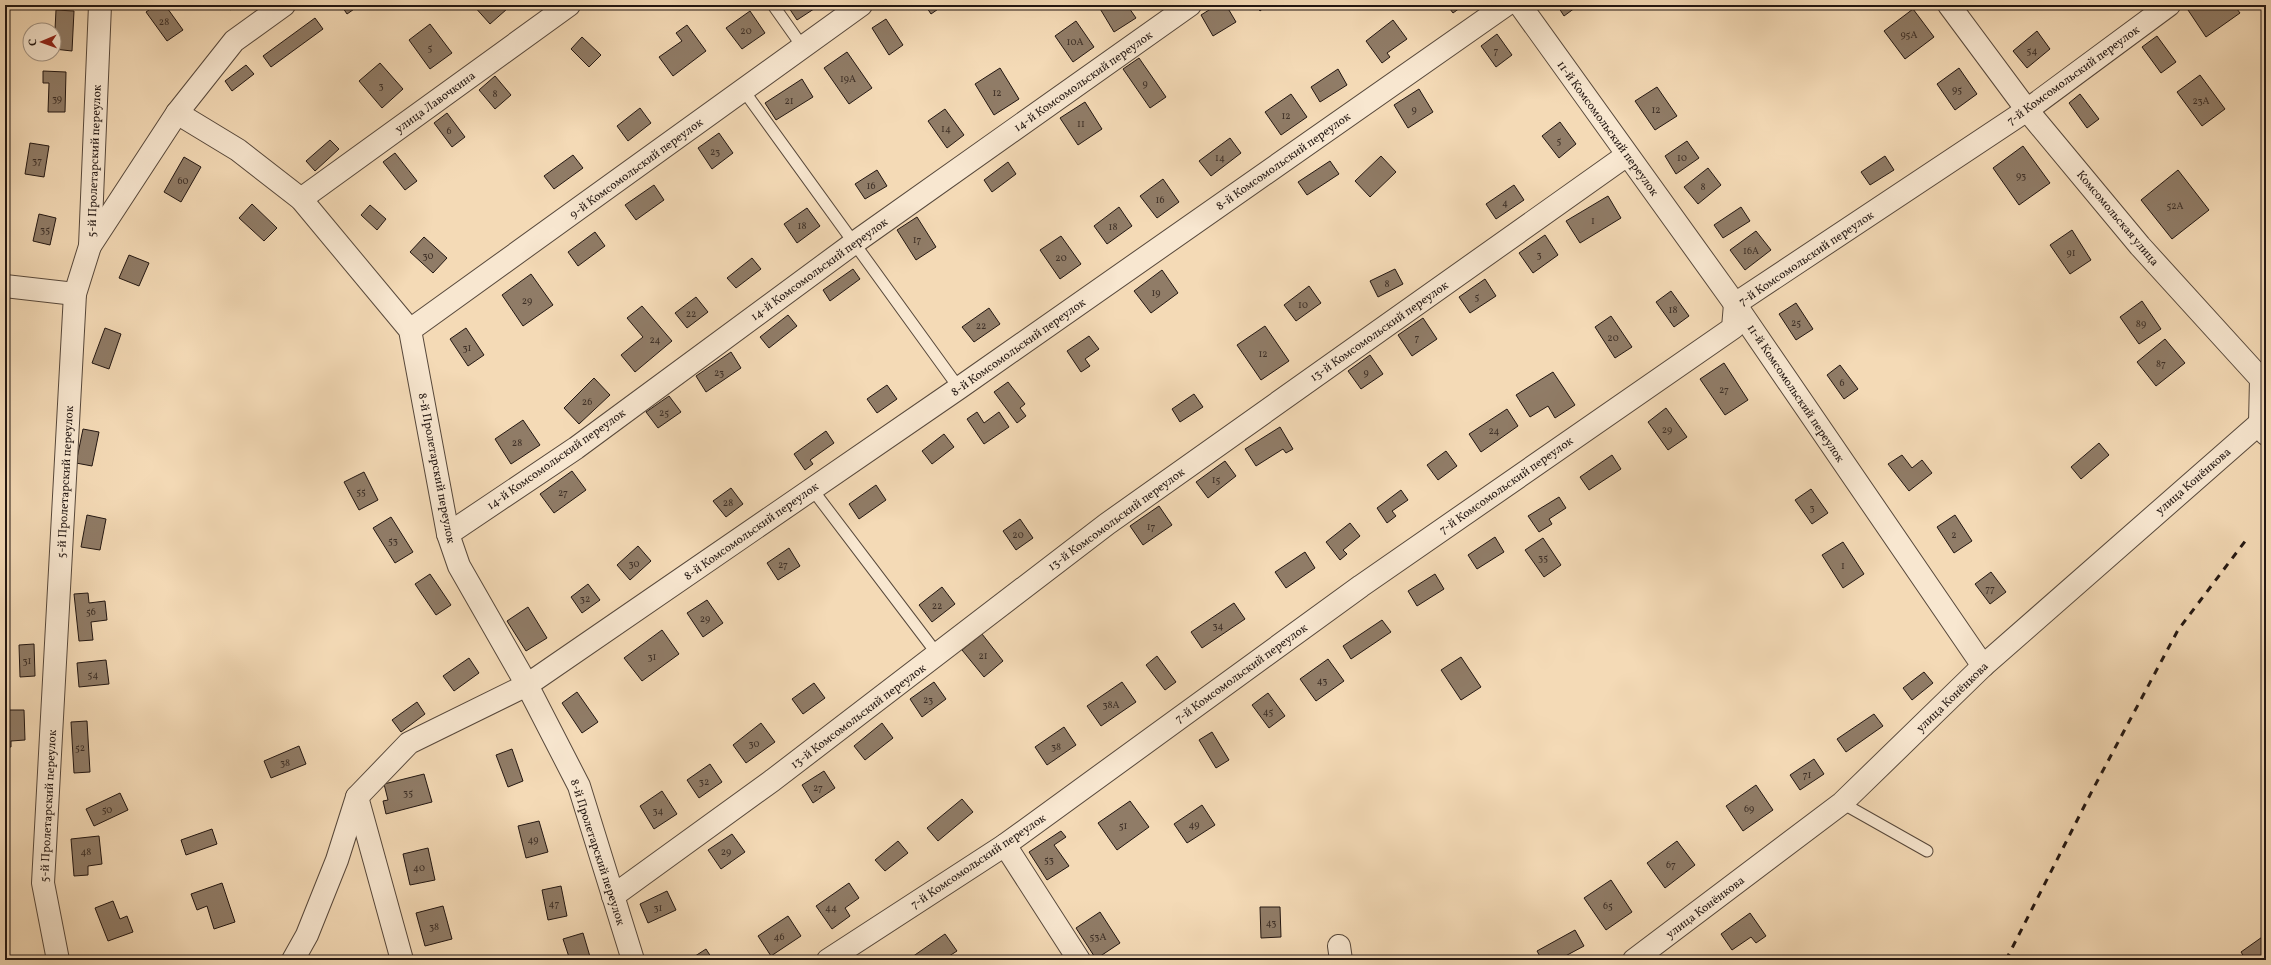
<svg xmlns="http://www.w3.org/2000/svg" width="2271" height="965" viewBox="0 0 2271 965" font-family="Vollkorn,serif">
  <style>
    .building { fill: #907c67; stroke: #231712 }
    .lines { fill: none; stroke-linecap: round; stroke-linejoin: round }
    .service-casing { stroke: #57483b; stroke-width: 13 }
    .minor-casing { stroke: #57483b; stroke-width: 24 }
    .service { stroke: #f8e7d0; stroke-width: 11 }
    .minor { stroke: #f8e7d0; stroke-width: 22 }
    .rail { stroke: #231712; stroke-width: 3; stroke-dasharray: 7 7; stroke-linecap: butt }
    .labels { text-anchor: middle; stroke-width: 3; stroke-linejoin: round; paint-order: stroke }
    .number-label { font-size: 10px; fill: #3e3027 }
    .street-label { font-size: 12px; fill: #231712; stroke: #f8e7d0 }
  </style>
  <rect width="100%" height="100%" fill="#f4dab6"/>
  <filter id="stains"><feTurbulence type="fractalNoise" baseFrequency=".005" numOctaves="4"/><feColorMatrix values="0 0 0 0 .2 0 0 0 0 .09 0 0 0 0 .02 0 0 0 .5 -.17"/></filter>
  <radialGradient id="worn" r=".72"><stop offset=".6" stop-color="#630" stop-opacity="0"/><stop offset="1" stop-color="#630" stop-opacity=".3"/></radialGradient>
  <g class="building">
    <polygon points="156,5 165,5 183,30 167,41 146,12"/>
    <polygon points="226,5 237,5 230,10"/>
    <polygon points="341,5 360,5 347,14"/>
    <polygon points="473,5 503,5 507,9 490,24"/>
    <polygon points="787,5 820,5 797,20"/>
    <polygon points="925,5 944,5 931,14"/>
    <polygon points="1102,5 1127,5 1136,18 1114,32 1099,7"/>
    <polygon points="1217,5 1226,5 1236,22 1213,36 1201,15"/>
    <polygon points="1256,5 1267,5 1260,11"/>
    <polygon points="1447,5 1464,5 1453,13"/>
    <polygon points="1557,5 1579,5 1564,16"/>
    <polygon points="2194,5 2234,5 2240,13 2206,37 2188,10"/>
    <polygon points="1913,9 1934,37 1905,59 1884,31"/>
    <polygon points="56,10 74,11 72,51 54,49"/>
    <polygon points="750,11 765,33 742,49 726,28"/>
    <polygon points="315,18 323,29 271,67 263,56"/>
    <polygon points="886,19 903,45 889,55 872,28"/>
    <polygon points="1393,20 1407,39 1387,53 1390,57 1382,63 1366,41"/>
    <polygon points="1076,21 1094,47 1073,62 1055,36"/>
    <polygon points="430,24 452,53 430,69 409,40"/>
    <polygon points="687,25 706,51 673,76 659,57 682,41 676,33"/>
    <polygon points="2037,31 2050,49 2027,68 2013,51"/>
    <polygon points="1497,34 1512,55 1496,67 1481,46"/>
    <polygon points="2157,36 2176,62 2161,73 2142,47"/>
    <polygon points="582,37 601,55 589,67 571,49"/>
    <polygon points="847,52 872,88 849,104 824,68"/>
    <polygon points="1139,58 1166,97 1150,108 1123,69"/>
    <polygon points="380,63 403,89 382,108 359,81"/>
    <polygon points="246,65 254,74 232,91 225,81"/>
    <polygon points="1000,68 1019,99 994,115 975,84"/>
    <polygon points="1959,68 1977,94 1955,110 1937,84"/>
    <polygon points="1338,69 1347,85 1320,102 1311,87"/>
    <polygon points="43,71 66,72 65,112 48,112 49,83 43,83"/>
    <polygon points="2200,75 2225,109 2202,126 2177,92"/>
    <polygon points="495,76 511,95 495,109 479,90"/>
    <polygon points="802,79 813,97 776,120 765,103"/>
    <polygon points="1657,87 1677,116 1655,130 1635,101"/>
    <polygon points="1419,89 1433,112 1408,128 1394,105"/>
    <polygon points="1291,94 1307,117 1281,135 1265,112"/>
    <polygon points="2080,94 2099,119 2087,128 2069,103"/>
    <polygon points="1085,102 1102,129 1078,145 1060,118"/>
    <polygon points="640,108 651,123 628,141 617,126"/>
    <polygon points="945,109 964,135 947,148 928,121"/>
    <polygon points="447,113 465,137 452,147 434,123"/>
    <polygon points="1560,122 1576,144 1559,158 1542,136"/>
    <polygon points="719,133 733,153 712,169 698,148"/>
    <polygon points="1230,138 1241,153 1211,176 1199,161"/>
    <polygon points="330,140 339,149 315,171 306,161"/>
    <polygon points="1687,141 1699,158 1676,174 1665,156"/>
    <polygon points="30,143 49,146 44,177 25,174"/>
    <polygon points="2023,146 2050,183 2019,205 1993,168"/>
    <polygon points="395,153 417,181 405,190 383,162"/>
    <polygon points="573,155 583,168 554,189 544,176"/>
    <polygon points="1381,156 1396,172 1370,197 1355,181"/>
    <polygon points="1885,156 1894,170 1870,185 1861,172"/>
    <polygon points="184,157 201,167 181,202 164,192"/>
    <polygon points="1330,161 1339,174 1307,195 1298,182"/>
    <polygon points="1008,162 1016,174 992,192 984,180"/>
    <polygon points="1708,168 1721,185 1698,204 1684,187"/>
    <polygon points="877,170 887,186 865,199 855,184"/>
    <polygon points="2178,170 2209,210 2172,239 2141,200"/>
    <polygon points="1163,179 1179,202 1157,218 1140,196"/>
    <polygon points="654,185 664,200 636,220 625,205"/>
    <polygon points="1514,185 1524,200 1496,219 1486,204"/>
    <polygon points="1608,196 1621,218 1580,243 1566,221"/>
    <polygon points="252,204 277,228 264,241 239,218"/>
    <polygon points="370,205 386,219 377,230 361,215"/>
    <polygon points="1119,207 1132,226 1107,244 1094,226"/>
    <polygon points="1741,207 1750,221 1723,238 1714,225"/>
    <polygon points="807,208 820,226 797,243 784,224"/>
    <polygon points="39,214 56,218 50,245 33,241"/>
    <polygon points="917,217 936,247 916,260 897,230"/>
    <polygon points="2072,230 2091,260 2070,274 2050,245"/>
    <polygon points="1756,231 1771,250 1745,270 1730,250"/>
    <polygon points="595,232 605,246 578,266 568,252"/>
    <polygon points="1545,235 1558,255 1533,273 1519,253"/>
    <polygon points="1061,236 1081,264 1060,279 1040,250"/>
    <polygon points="424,237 447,258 433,273 410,252"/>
    <polygon points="129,255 149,263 139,286 119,278"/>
    <polygon points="752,258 761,269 736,288 727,278"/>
    <polygon points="853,269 860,279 830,301 823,290"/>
    <polygon points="1395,269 1403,284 1378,297 1370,281"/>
    <polygon points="1162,270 1178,293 1151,313 1134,291"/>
    <polygon points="531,274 553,305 523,326 502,295"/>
    <polygon points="1485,279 1496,296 1470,313 1459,297"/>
    <polygon points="1309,286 1321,303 1296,321 1284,305"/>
    <polygon points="1671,291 1689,316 1674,327 1656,302"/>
    <polygon points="696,297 708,312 687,328 675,313"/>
    <polygon points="2142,301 2161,329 2139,344 2120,317"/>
    <polygon points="1796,303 1813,329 1796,340 1779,314"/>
    <polygon points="642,306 672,341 635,372 621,355 643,337 627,318"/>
    <polygon points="989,308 1000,324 974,342 962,327"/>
    <polygon points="788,315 797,326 769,348 760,337"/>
    <polygon points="1611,316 1632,347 1615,358 1595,327"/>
    <polygon points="1423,318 1437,339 1412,356 1398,335"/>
    <polygon points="1265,326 1289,361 1261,380 1237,345"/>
    <polygon points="105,328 121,334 109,369 92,363"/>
    <polygon points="466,328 484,355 468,366 450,339"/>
    <polygon points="1089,336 1099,349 1085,359 1090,366 1081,372 1067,351"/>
    <polygon points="2165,339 2185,363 2156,386 2137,362"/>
    <polygon points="731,352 741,368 706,392 696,376"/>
    <polygon points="1370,355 1383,374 1361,389 1348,371"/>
    <polygon points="1724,363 1748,400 1725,415 1700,379"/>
    <polygon points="1840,365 1858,389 1844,399 1827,375"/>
    <polygon points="1553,372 1575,405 1555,418 1548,406 1530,417 1516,395"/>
    <polygon points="594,378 610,395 579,424 564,408"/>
    <polygon points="1008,382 1025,404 1020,408 1026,416 1017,423 994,392"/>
    <polygon points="887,385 897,399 877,413 867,399"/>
    <polygon points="1194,394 1203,407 1180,422 1172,409"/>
    <polygon points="669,396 681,412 658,428 646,412"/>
    <polygon points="1666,408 1687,437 1668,450 1648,422"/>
    <polygon points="1507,409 1518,426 1481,452 1469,434"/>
    <polygon points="977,412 984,423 999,412 1009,427 984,444 967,419"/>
    <polygon points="523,420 540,445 511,464 495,439"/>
    <polygon points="1280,427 1293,449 1286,453 1283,449 1256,466 1245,449"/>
    <polygon points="83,429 99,432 92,466 76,463"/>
    <polygon points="826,431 834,443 810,460 813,464 805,470 794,454"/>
    <polygon points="944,434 954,447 932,464 922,451"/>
    <polygon points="2099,443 2109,455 2081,479 2071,467"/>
    <polygon points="1446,451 1457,466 1438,480 1427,465"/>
    <polygon points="1612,455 1621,469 1589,490 1580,477"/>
    <polygon points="1902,455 1912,468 1922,460 1932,473 1909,491 1888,464"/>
    <polygon points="1225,461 1236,476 1208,498 1196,482"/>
    <polygon points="572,471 586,490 554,513 540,494"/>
    <polygon points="364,472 378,500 359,510 344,482"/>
    <polygon points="876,485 886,500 859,519 849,504"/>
    <polygon points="731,488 743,504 726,517 713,501"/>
    <polygon points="1811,489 1828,513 1812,524 1795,500"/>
    <polygon points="1401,490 1408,500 1392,511 1396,516 1387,523 1377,508"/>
    <polygon points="1559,497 1566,508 1549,519 1552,524 1539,532 1528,516"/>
    <polygon points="1159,506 1172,525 1143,545 1130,526"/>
    <polygon points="87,515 106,519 100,550 81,547"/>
    <polygon points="1955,515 1972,541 1954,553 1937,527"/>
    <polygon points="391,517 413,552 395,563 373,528"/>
    <polygon points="1020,519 1033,538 1016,550 1003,531"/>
    <polygon points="1350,523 1360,536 1343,550 1347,554 1340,560 1326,542"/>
    <polygon points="1495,537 1504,552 1477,569 1468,555"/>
    <polygon points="1543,538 1561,565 1544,577 1525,550"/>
    <polygon points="1843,542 1864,574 1843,588 1822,555"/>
    <polygon points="638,546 651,561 630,580 617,565"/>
    <polygon points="789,548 800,566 778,580 767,563"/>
    <polygon points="1305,552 1315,568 1286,588 1275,572"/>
    <polygon points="1991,572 2006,592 1990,604 1975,584"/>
    <polygon points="430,574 451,605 436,615 415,584"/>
    <polygon points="1435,574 1444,589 1417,606 1408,591"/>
    <polygon points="588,584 600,600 582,613 571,597"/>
    <polygon points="942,587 955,604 932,622 919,605"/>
    <polygon points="88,593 89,603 105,601 107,620 91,622 93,640 79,641 74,594"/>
    <polygon points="707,600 723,623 703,637 687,613"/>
    <polygon points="1234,603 1245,619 1202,648 1191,632"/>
    <polygon points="528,607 547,638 526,651 507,621"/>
    <polygon points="1382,620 1391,632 1351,659 1343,646"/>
    <polygon points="662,630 679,654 642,681 624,658"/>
    <polygon points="982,634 1003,661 984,677 962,650"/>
    <polygon points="34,644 35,676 20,677 19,645"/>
    <polygon points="1157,656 1176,682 1165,690 1146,665"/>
    <polygon points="1461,657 1481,687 1461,700 1441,670"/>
    <polygon points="469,658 479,673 454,691 443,676"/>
    <polygon points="1328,659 1344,681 1316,701 1300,679"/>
    <polygon points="106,660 109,684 79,687 77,663"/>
    <polygon points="1924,672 1933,683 1912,700 1903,688"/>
    <polygon points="934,682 946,699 922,717 910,699"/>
    <polygon points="1122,682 1136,702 1101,726 1087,706"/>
    <polygon points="814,683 825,698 803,714 792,699"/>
    <polygon points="577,692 598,722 582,733 562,703"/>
    <polygon points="1268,693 1285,716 1269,728 1252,705"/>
    <polygon points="417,702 425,714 401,732 392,720"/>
    <polygon points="5,710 24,710 25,740 11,741 11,747 5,747"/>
    <polygon points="1874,714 1883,726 1846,752 1837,739"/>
    <polygon points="87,721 90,772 74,773 71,722"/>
    <polygon points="761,723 775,742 746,763 733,745"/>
    <polygon points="882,723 893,738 865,760 854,746"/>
    <polygon points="1064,727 1076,745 1047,765 1035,747"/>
    <polygon points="1212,732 1229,760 1216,768 1199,740"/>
    <polygon points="299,746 306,764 271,778 264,761"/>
    <polygon points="512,749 523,781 508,787 496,755"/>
    <polygon points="1814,759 1824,774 1800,790 1790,775"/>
    <polygon points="710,764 722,782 699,798 687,780"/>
    <polygon points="824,771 835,788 813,803 802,785"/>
    <polygon points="424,774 432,802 386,814 383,801 388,800 384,784"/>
    <polygon points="1756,785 1773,810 1743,831 1726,806"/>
    <polygon points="662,791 677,814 654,829 640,806"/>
    <polygon points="120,793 128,810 94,826 86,809"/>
    <polygon points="962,799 973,812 938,841 927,828"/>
    <polygon points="1130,801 1149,827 1117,850 1098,823"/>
    <polygon points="1202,805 1215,825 1187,843 1174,824"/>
    <polygon points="539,821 548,852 526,858 518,826"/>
    <polygon points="212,829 217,844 186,855 181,840"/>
    <polygon points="1061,831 1066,837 1054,845 1069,866 1047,880 1029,852"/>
    <polygon points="732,834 745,852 721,869 708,850"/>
    <polygon points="99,836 102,864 88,866 88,875 74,876 71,839"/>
    <polygon points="898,841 908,853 885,871 875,860"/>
    <polygon points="1677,841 1695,865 1665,888 1647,863"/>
    <polygon points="428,848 435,880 410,885 403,854"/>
    <polygon points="1611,880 1632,912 1606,930 1584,898"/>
    <polygon points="222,883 235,922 214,929 207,906 197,910 191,894"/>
    <polygon points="849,883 859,898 845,908 850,916 832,929 816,906"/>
    <polygon points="561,886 567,916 548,920 542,890"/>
    <polygon points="667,891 676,910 648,923 640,904"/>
    <polygon points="113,901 120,919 127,916 133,932 108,941 95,908"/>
    <polygon points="443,906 452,939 425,946 416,913"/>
    <polygon points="1260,907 1280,907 1281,937 1261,938"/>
    <polygon points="1100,912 1120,943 1096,959 1076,928"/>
    <polygon points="1750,913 1766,936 1756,943 1751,937 1732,950 1721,934"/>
    <polygon points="788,916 801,936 771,956 758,936"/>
    <polygon points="1575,930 1584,946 1558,960 1542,960 1537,951"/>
    <polygon points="583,933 591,960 570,960 563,939"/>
    <polygon points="945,934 957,951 943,960 914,960 912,957"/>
    <polygon points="2265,935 2266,960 2246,960 2241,952"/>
    <polygon points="706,949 713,960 689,960"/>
  </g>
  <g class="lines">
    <g class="service-casing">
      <g id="service">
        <polyline points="773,5 802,46"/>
        <polyline points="744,91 959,388"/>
        <polyline points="812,489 938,655"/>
        <polyline points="1842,803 1927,851"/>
      </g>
    </g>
    <g class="minor-casing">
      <g id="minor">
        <polyline points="1520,5 1735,304 1983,666"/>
        <polyline points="1949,5 2027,110 2140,246 2261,379 2260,423 2266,434"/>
        <polyline points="177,113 238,150 301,199 410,330 448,534 459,566 527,685 579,786 633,960"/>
        <polyline points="301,199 569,5"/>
        <polyline points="90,246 177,113 234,41 284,5"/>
        <polyline points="5,286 75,294"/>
        <polyline points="410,330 861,5"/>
        <polyline points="448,534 576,448 854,243 1190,5"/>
        <polyline points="357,797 402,960"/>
        <polyline points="1005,845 1079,960"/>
        <polyline points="613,896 773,780 1107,524 1627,155"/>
        <polyline points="1339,946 1341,960"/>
        <polyline points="58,960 43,883 75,294 90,246 100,5"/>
        <polyline points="293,960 307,935 337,860 357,797 409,743 527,685 959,388 1506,5"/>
        <polyline points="828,960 1005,845 1361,586 1733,328 1735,304 2027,110 2169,5"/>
        <polyline points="1634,960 1842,803 1983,666 2260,423"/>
      </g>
    </g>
    <use href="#service" class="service"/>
    <use href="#minor" class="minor"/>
    <polyline class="rail" points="2006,960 2092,791 2178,630 2246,540"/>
  </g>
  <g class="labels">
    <g class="number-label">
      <text x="164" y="25">28</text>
      <text x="746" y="34">20</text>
      <text x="1909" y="38">95А</text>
      <text x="1075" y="45">10А</text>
      <text x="430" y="51">5</text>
      <text x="1496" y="54">7</text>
      <text x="2032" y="54">54</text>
      <text x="848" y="82">19А</text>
      <text x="1145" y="87">9</text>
      <text x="381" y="89">3</text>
      <text x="1957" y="93">95</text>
      <text x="997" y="96">12</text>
      <text x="495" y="97">8</text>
      <text x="57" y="102">39</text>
      <text x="789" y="104">21</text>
      <text x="2201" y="104">23А</text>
      <text x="1414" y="113">9</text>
      <text x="1656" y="113">12</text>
      <text x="1286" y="119">12</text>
      <text x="1081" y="127">11</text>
      <text x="946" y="132">14</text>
      <text x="449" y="134">6</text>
      <text x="1559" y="144">5</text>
      <text x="715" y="155">23</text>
      <text x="1220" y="161">14</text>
      <text x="1682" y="161">10</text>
      <text x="37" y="164">37</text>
      <text x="2021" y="179">93</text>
      <text x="183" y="184">60</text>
      <text x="871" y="189">16</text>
      <text x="1703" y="190">8</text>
      <text x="1160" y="203">16</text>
      <text x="1505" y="206">4</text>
      <text x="2175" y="209">52А</text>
      <text x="1593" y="224">1</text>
      <text x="802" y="229">18</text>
      <text x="1113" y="230">18</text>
      <text x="45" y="233">35</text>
      <text x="917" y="243">17</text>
      <text x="1751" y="254">16А</text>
      <text x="2071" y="256">91</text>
      <text x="1539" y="258">3</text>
      <text x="428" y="259">30</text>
      <text x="1061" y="261">20</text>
      <text x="1387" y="287">8</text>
      <text x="1156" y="296">19</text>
      <text x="1477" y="300">5</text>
      <text x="527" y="304">29</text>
      <text x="1303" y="308">10</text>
      <text x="1673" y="313">18</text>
      <text x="691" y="317">22</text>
      <text x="1796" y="326">25</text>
      <text x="2141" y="327">89</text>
      <text x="981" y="329">22</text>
      <text x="1417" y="341">7</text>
      <text x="1613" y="341">20</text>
      <text x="655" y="343">24</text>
      <text x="467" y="351">31</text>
      <text x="1263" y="357">12</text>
      <text x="2161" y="367">87</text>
      <text x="719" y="376">23</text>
      <text x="1366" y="376">9</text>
      <text x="1842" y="386">6</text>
      <text x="1724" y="393">27</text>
      <text x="587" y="405">26</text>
      <text x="664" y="416">25</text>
      <text x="1667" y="433">29</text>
      <text x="1494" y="434">24</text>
      <text x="517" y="446">28</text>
      <text x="1216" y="483">15</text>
      <text x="361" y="495">55</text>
      <text x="563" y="496">27</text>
      <text x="728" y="506">28</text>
      <text x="1812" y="511">3</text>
      <text x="1151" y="530">17</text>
      <text x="1018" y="538">20</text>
      <text x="1954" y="538">2</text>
      <text x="393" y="544">53</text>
      <text x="1543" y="561">35</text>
      <text x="634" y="567">30</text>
      <text x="783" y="568">27</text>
      <text x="1843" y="569">1</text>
      <text x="1990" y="592">77</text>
      <text x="585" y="602">32</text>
      <text x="937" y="609">22</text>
      <text x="91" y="615">56</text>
      <text x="705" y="622">29</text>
      <text x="1218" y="629">34</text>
      <text x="983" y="659">21</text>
      <text x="652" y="660">31</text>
      <text x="27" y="664">31</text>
      <text x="93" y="678">54</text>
      <text x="1322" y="684">43</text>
      <text x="928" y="703">23</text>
      <text x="1111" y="708">38А</text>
      <text x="1268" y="715">45</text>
      <text x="754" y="747">30</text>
      <text x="1056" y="750">38</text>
      <text x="80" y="751">52</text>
      <text x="285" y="766">38</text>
      <text x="1807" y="778">71</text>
      <text x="704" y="785">32</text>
      <text x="818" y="791">27</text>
      <text x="408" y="796">35</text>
      <text x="1749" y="812">69</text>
      <text x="107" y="813">50</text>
      <text x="658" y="814">34</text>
      <text x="1194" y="828">49</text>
      <text x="1123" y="829">51</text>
      <text x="533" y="843">49</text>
      <text x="86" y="855">48</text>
      <text x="726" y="855">29</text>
      <text x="1049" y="863">53</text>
      <text x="1671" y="868">67</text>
      <text x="419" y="871">40</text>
      <text x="554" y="907">47</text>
      <text x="1608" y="909">65</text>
      <text x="658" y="911">31</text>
      <text x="831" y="911">44</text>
      <text x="1271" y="926">43</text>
      <text x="434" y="930">38</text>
      <text x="779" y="940">46</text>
      <text x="1098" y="940">53А</text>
    </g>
    <g class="street-label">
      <text transform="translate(2073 75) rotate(-36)" y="4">7-й Комсомольский переулок</text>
      <text transform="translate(1083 81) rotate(-35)" y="4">14-й Комсомольский переулок</text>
      <text transform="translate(435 102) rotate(-36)" y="4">улица Лавочкина</text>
      <text transform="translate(1608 128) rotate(54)" y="4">11-й Комсомольский переулок</text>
      <text transform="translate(94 161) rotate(-88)" y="4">5-й Пролетарский переулок</text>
      <text transform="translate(1283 161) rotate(-35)" y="4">8-й Комсомольский переулок</text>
      <text transform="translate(636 168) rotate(-36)" y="4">9-й Комсомольский переулок</text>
      <text transform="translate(2118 218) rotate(50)" y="4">Комсомольская улица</text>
      <text transform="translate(1806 258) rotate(-34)" y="4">7-й Комсомольский переулок</text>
      <text transform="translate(819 269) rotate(-36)" y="4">14-й Комсомольский переулок</text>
      <text transform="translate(1379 331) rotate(-35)" y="4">13-й Комсомольский переулок</text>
      <text transform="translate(1018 347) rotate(-35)" y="4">8-й Комсомольский переулок</text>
      <text transform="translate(1796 393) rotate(56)" y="4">11-й Комсомольский переулок</text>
      <text transform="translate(556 459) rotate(-35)" y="4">14-й Комсомольский переулок</text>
      <text transform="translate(437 468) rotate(79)" y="4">8-й Пролетарский переулок</text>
      <text transform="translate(2193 481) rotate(-41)" y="4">улица Конёнкова</text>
      <text transform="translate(65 482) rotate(-87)" y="4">5-й Пролетарский переулок</text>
      <text transform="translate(1506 485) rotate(-35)" y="4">7-й Комсомольский переулок</text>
      <text transform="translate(1116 519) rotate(-36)" y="4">13-й Комсомольский переулок</text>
      <text transform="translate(751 531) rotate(-35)" y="4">8-й Комсомольский переулок</text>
      <text transform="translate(1241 673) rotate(-36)" y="4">7-й Комсомольский переулок</text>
      <text transform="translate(1952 697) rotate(-44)" y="4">улица Конёнкова</text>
      <text transform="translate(858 716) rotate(-37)" y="4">13-й Комсомольский переулок</text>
      <text transform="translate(48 806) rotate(-87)" y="4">5-й Пролетарский переулок</text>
      <text transform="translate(598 852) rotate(72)" y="4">8-й Пролетарский переулок</text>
      <text transform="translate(978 861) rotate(-34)" y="4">7-й Комсомольский переулок</text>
      <text transform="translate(1705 907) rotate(-37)" y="4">улица Конёнкова</text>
    </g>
  </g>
  <rect width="2271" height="965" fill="none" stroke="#f4dab6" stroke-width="20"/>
  <rect x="6" y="6" width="2259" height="953" fill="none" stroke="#231712" stroke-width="2"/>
  <rect x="10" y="10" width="2251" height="945" fill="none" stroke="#231712"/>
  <g transform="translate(42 42) rotate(268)"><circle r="19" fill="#f8e7d0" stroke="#a39484"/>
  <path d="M0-3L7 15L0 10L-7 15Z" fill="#8f2418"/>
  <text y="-6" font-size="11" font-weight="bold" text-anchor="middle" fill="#231712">С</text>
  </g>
  <rect width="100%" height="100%" filter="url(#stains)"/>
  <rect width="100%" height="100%" fill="url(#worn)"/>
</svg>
